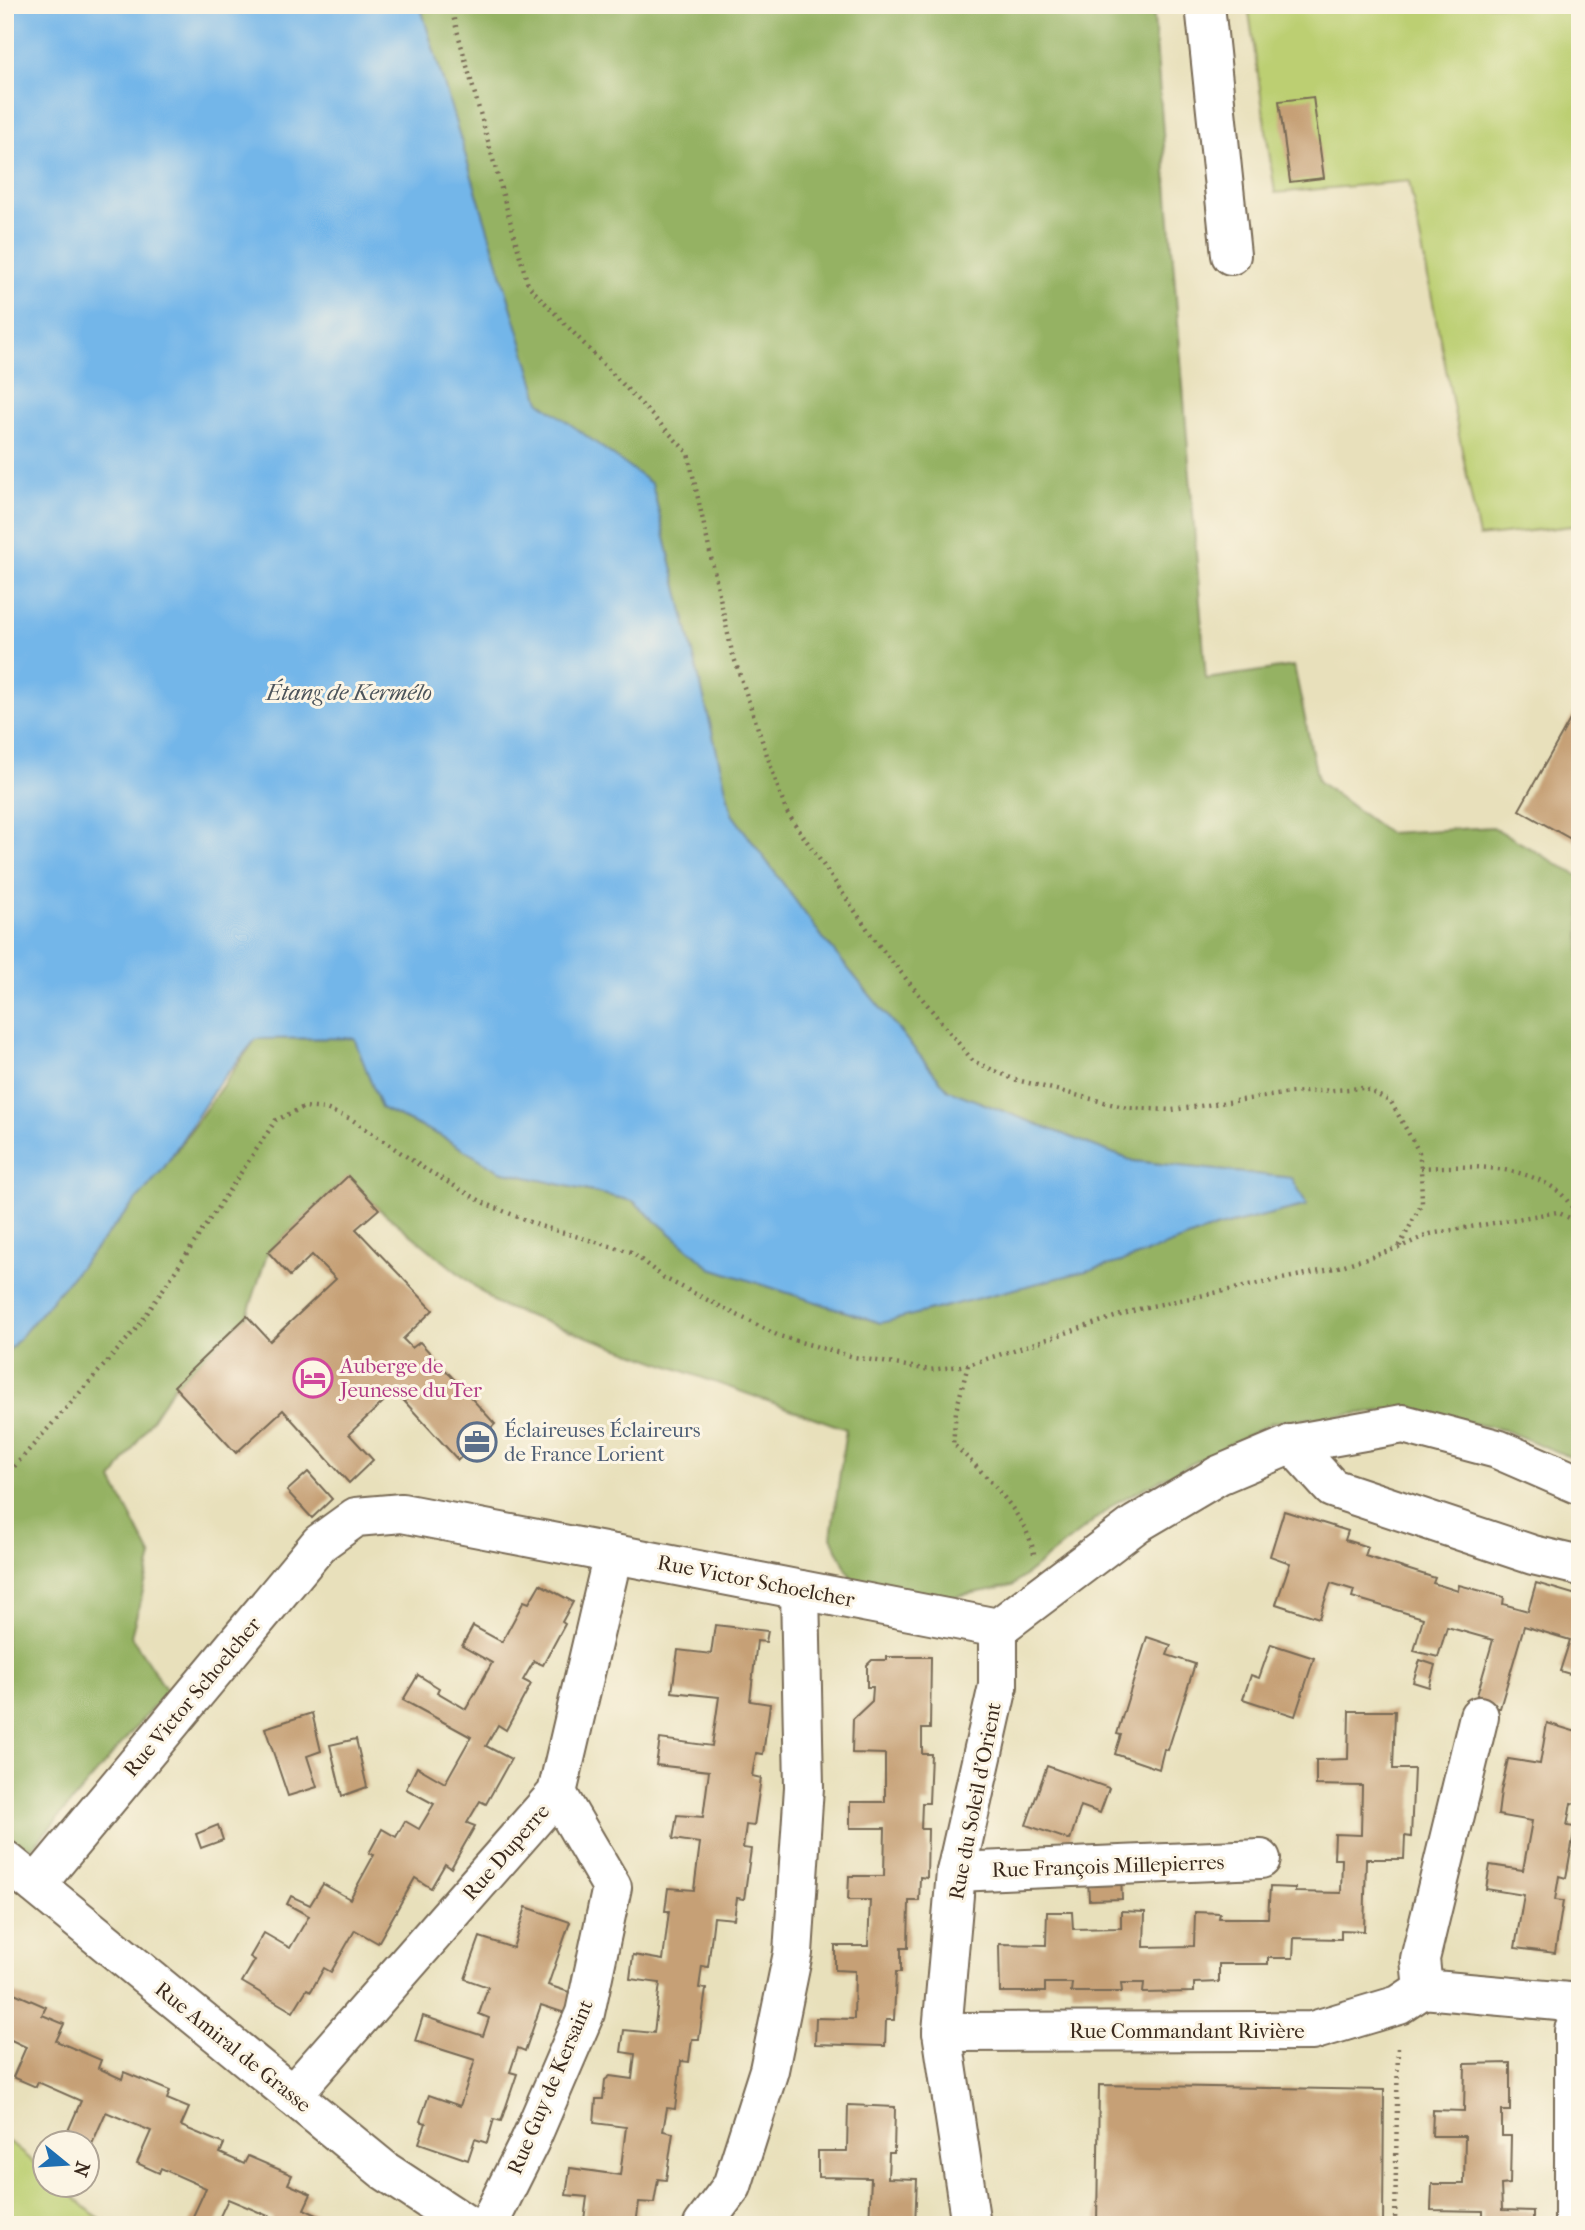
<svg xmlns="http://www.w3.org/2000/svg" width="1585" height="2230" viewBox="0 0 1585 2230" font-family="'IM FELL French Canon',serif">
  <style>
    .green { fill: #bccf72; stroke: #7c7c48; stroke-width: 2 }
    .forest { fill: #95b264; stroke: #686e41; stroke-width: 2 }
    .water { fill: #73b6e9; stroke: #577084; stroke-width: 2 }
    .building { fill: #c6a076 }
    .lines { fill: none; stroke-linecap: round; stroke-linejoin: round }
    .minor-casing { stroke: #786a55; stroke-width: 42 }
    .path { stroke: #786a55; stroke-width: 4.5; stroke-dasharray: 2 5; stroke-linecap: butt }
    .minor { stroke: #fff; stroke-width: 38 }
    .labels { text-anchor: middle; stroke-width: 6; stroke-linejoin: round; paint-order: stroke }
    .hotel-label { font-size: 21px; fill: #b23c85; stroke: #fcf5e5; text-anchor: start }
    .service-label { font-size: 21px; fill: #4e5e75; stroke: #fcf5e5; text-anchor: start }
    .street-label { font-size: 21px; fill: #3b2a1e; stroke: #fcf5e5 }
    .water-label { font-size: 23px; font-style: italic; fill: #4c545b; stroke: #fcf5e5 }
  </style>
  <rect width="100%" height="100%" fill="#fcf5e5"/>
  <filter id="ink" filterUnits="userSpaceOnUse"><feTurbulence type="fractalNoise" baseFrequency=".0143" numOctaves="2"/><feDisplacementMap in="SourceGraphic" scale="14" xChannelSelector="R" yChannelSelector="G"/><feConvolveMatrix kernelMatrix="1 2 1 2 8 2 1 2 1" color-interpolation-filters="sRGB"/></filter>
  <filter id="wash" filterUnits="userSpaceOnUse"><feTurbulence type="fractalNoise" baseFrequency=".00686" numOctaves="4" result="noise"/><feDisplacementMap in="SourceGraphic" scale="28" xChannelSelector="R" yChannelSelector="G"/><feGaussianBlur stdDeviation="1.57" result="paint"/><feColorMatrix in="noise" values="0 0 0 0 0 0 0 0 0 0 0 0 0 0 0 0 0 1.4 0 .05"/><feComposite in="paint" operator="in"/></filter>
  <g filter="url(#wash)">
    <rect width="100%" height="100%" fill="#e8e0bb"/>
    <g class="green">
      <polygon points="1248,5 1580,5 1580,525 1479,537 1409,181 1275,193"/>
      <polygon points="5,2139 45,2172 46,2184 60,2185 106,2225 5,2225"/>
    </g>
    <polygon class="forest" points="420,5 1153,5 1206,679 1294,666 1318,781 1388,833 1493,827 1580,877 1580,1461 1504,1430 1403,1409 1273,1422 1117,1502 1012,1586 940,1599 855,1586 831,1537 846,1429 498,1305 379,1209 348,1177 268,1252 247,1316 174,1386 112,1480 152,1557 131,1636 167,1691 33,1847 5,1844 5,1355 163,1169 256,1039 355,1038 381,1108 439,1135 500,1171 633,1201 712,1268 880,1323 1121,1262 1215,1228 1307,1205 1292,1178 1133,1161 948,1090 822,937 732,814 652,484 540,403"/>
    <polygon class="water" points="5,5 420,5 540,402 652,484 732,814 822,937 948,1090 1133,1161 1292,1178 1307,1205 1215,1228 1121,1262 881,1323 711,1268 633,1201 500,1171 439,1135 381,1108 354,1038 256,1039 219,1083 163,1169 5,1355"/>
    <g id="blocks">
      <g class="building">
        <polygon points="1313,97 1324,178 1290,182 1279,101"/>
        <polygon points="1580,702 1580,844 1519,810"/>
        <polygon points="348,1176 379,1209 356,1229 433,1310 403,1339 412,1348 420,1342 495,1424 458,1460 395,1391 349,1434 373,1460 349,1483 283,1410 236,1453 174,1386 247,1316 270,1341 336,1279 312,1255 290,1276 268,1252"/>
        <polygon points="308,1472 332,1499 312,1518 287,1491"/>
        <polygon points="1284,1511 1348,1531 1345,1540 1368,1547 1365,1556 1435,1578 1433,1583 1458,1591 1459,1585 1504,1597 1503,1604 1528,1611 1536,1583 1580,1596 1580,1677 1560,1671 1570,1640 1524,1626 1500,1708 1495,1708 1475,1702 1493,1640 1447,1627 1438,1657 1414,1651 1423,1618 1352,1597 1354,1590 1331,1583 1319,1618 1276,1604 1290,1563 1270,1556"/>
        <polygon points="540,1584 573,1602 562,1622 565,1624 543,1665 534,1661 523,1680 531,1684 506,1730 498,1725 486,1746 511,1759 486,1804 480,1801 467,1823 475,1826 451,1868 445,1864 431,1888 415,1878 378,1943 355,1930 331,1972 324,1968 311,1991 307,1989 293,2012 242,1982 255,1960 250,1957 264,1933 290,1948 309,1916 287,1904 291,1896 310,1905 323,1884 350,1899 374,1855 369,1853 382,1829 396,1837 405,1821 419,1829 434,1804 406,1789 417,1767 445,1783 471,1737 403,1700 418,1675 439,1688 437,1692 466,1709 492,1663 462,1646 473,1626 502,1642 524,1601 529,1603"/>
        <polygon points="715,1625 768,1631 766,1642 757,1641 750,1701 770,1704 763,1754 756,1753 752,1776 761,1778 754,1826 746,1825 743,1848 751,1849 744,1899 737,1898 734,1919 714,1917 708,1967 702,1966 699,1988 706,1989 699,2039 692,2039 689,2062 681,2061 675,2109 667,2108 663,2131 673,2133 666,2180 658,2179 654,2203 639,2202 636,2225 584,2220 587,2197 566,2195 570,2168 620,2175 626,2127 594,2123 596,2099 603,2099 605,2080 610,2076 632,2079 635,2054 621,2052 624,2030 654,2033 660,1983 630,1979 633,1955 663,1960 669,1911 665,1911 668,1888 694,1890 700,1843 673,1839 677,1815 703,1817 709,1771 656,1765 660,1739 712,1746 719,1697 672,1692 678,1650 711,1654"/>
        <polygon points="1147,1637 1171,1645 1167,1655 1195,1664 1168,1750 1164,1749 1159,1769 1115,1754 1121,1735 1117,1734"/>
        <polygon points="1271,1644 1314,1658 1295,1716 1243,1699 1251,1675 1259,1678"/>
        <polygon points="887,1657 931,1657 930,1729 922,1729 922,1754 931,1754 929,1803 922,1803 921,1829 928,1829 927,1878 920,1877 919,1901 909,1901 908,1948 901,1948 901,1972 896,1972 894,2020 886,2020 885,2046 815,2044 816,2018 854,2019 855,1971 835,1970 835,1946 868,1946 870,1900 848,1900 849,1876 884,1876 885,1828 850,1828 850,1802 885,1802 885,1754 852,1753 853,1719 872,1701 873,1687 867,1687 867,1665 872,1660 887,1660"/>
        <polygon points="1420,1660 1435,1665 1429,1687 1413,1682"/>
        <polygon points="1349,1711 1395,1711 1393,1769 1414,1769 1411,1837 1405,1836 1404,1859 1366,1859 1364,1931 1341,1930 1341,1939 1294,1938 1293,1958 1268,1958 1268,1964 1219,1964 1219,1982 1194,1983 1194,1992 1143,1993 1144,1983 1121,1983 1122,1992 1071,1992 1072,1983 1045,1983 1045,1992 1000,1992 999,1944 1046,1945 1047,1912 1072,1912 1073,1929 1121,1928 1121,1911 1145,1912 1144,1947 1194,1946 1195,1912 1220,1913 1219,1918 1268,1918 1270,1887 1295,1888 1295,1892 1341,1893 1342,1859 1334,1859 1335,1834 1361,1835 1362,1786 1316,1785 1316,1760 1348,1759"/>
        <polygon points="312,1713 321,1751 307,1756 317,1787 288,1796 265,1728"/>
        <polygon points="1547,1723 1580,1733 1580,1796 1578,1804 1571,1803 1567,1826 1575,1827 1566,1878 1559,1876 1555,1900 1563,1901 1555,1953 1515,1948 1524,1895 1486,1889 1490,1865 1523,1870 1532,1821 1498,1815 1501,1791 1508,1759 1540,1764"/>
        <polygon points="356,1739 367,1787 342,1796 330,1745"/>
        <polygon points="1047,1766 1109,1788 1100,1813 1081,1806 1070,1840 1026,1825"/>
        <polygon points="218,1825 223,1840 201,1848 196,1834"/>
        <polygon points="1121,1876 1122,1899 1089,1900 1088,1878"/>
        <polygon points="526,1907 570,1922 548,1985 581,1996 574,2016 541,2005 525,2051 518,2048 510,2072 517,2074 501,2121 494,2119 487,2143 475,2139 468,2160 419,2143 426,2123 420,2121 429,2095 460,2106 475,2060 415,2041 423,2016 483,2036 489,2018 479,2014 488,1987 465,1979 480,1937 513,1948"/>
        <polygon points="5,1989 46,2007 42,2015 64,2024 56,2041 101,2060 98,2068 122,2079 124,2072 170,2091 167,2099 189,2108 181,2126 224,2144 220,2153 244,2164 248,2156 292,2175 288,2184 311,2194 304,2209 338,2225 270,2225 273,2218 228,2199 216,2225 189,2225 206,2188 161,2168 159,2173 137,2163 151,2131 106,2112 92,2144 67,2133 81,2101 38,2082 36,2087 13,2077 26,2047 5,2037"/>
        <polygon points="1510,2063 1510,2111 1502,2111 1502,2136 1511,2136 1510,2184 1501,2185 1502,2210 1533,2211 1533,2225 1483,2225 1483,2211 1431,2210 1432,2184 1464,2184 1465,2136 1432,2136 1433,2110 1464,2111 1465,2064"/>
        <polygon points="1099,2085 1384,2090 1383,2225 1097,2225"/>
        <polygon points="848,2105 895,2107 894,2153 889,2153 888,2178 917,2179 915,2225 869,2225 871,2178 818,2177 818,2151 847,2151"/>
      </g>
    </g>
  </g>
  <g filter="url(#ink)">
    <use href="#blocks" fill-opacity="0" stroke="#786a55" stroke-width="2"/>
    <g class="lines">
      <g class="minor-casing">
        <g id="minor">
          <polyline points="1205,5 1231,255"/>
          <polyline points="1292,1444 1332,1488 1533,1555 1580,1566"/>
          <polyline points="5,1860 385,2171 467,2225"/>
          <polyline points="956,1872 1261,1859"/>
          <polyline points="36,1885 320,1543 356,1517 402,1513 998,1628 1136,1524 1219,1475 1292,1444 1403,1424 1497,1449 1580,1485"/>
          <polyline points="1423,1989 1420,1959 1479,1716"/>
          <polyline points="942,2032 1312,2031 1399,2005 1423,1989 1580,2003"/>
          <polyline points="292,2095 557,1793 613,1554"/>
          <polyline points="488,2225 530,2141 585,2013 612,1887 557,1793"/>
          <polyline points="703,2225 732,2186 769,2070 793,1953 804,1787 800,1590"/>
          <polyline points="971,2225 942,2032 956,1872 998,1686 998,1628"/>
          <polyline points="1574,2225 1574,2030 1580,2020"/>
        </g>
      </g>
      <g class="path">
        <polyline points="450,5 528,285 688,453 732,652 786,811 877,943 973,1061 1013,1079 1127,1108 1172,1110 1290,1093 1364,1088 1391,1102 1419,1152 1421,1168 1422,1203 1399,1247"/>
        <path d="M1421 1168C1464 1166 1523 1163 1559 1192 1567 1198 1573 1210 1580 1217"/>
        <path d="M968 1365 956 1411 953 1444C981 1470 1028 1516 1034 1554"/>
        <polyline points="5,1477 138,1327 276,1120 304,1107 326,1109 351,1119 425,1169 484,1203 540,1226 631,1252 664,1278 779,1336 854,1357 930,1370 968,1365 1142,1308 1335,1268 1398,1248 1430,1234 1557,1212 1580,1223"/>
        <polyline points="1395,2225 1398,2044"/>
      </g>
      <use href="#minor" class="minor"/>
    </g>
  </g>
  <defs>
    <g id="hotel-ring" transform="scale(2.0125)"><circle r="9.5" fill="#fcf5e5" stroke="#d1479c" stroke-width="1.5"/><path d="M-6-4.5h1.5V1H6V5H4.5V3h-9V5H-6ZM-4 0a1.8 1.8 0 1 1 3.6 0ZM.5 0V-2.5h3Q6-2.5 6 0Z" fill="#d1479c"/></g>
    <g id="office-ring" transform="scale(2.0125)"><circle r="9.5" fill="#fcf5e5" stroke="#5c6f8a" stroke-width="1.5"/><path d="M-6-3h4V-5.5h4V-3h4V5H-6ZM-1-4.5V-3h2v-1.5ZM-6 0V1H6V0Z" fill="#5c6f8a"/></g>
  </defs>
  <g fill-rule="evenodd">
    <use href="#hotel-ring" x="313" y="1378"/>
    <use href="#office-ring" x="477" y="1442"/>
  </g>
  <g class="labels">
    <g class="hotel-label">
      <text x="340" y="1373">Auberge de<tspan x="340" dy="24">Jeunesse du Ter</tspan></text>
    </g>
    <g class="service-label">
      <text x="504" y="1437">Éclaireuses Éclaireurs<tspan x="504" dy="24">de France Lorient</tspan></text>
    </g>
    <g class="street-label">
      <text transform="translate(756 1581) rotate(11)" y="7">Rue Victor Schoelcher</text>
      <text transform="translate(192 1697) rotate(-50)" y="7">Rue Victor Schoelcher</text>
      <text transform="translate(975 1801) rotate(-79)" y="7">Rue du Soleil d'Orient</text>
      <text transform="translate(506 1852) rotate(-49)" y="7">Rue Duperre</text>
      <text transform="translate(1108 1866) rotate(-2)" y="7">Rue François Millepierres</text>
      <text x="1187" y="2038">Rue Commandant Rivière</text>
      <text transform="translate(233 2047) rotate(39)" y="7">Rue Amiral de Grasse</text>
      <text transform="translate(550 2087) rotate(-67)" y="7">Rue Guy de Kersaint</text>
    </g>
    <g class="water-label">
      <text x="349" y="700">Étang de Kermélo</text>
    </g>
  </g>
  <rect width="1585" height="2230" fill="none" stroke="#fcf5e5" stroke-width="28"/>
  <g transform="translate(66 2164) rotate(108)"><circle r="33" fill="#fcf5e5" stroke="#afa495" stroke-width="2"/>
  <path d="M0-5L12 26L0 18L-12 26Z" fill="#1f6fb2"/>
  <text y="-10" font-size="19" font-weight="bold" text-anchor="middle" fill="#3b2a1e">N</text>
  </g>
</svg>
